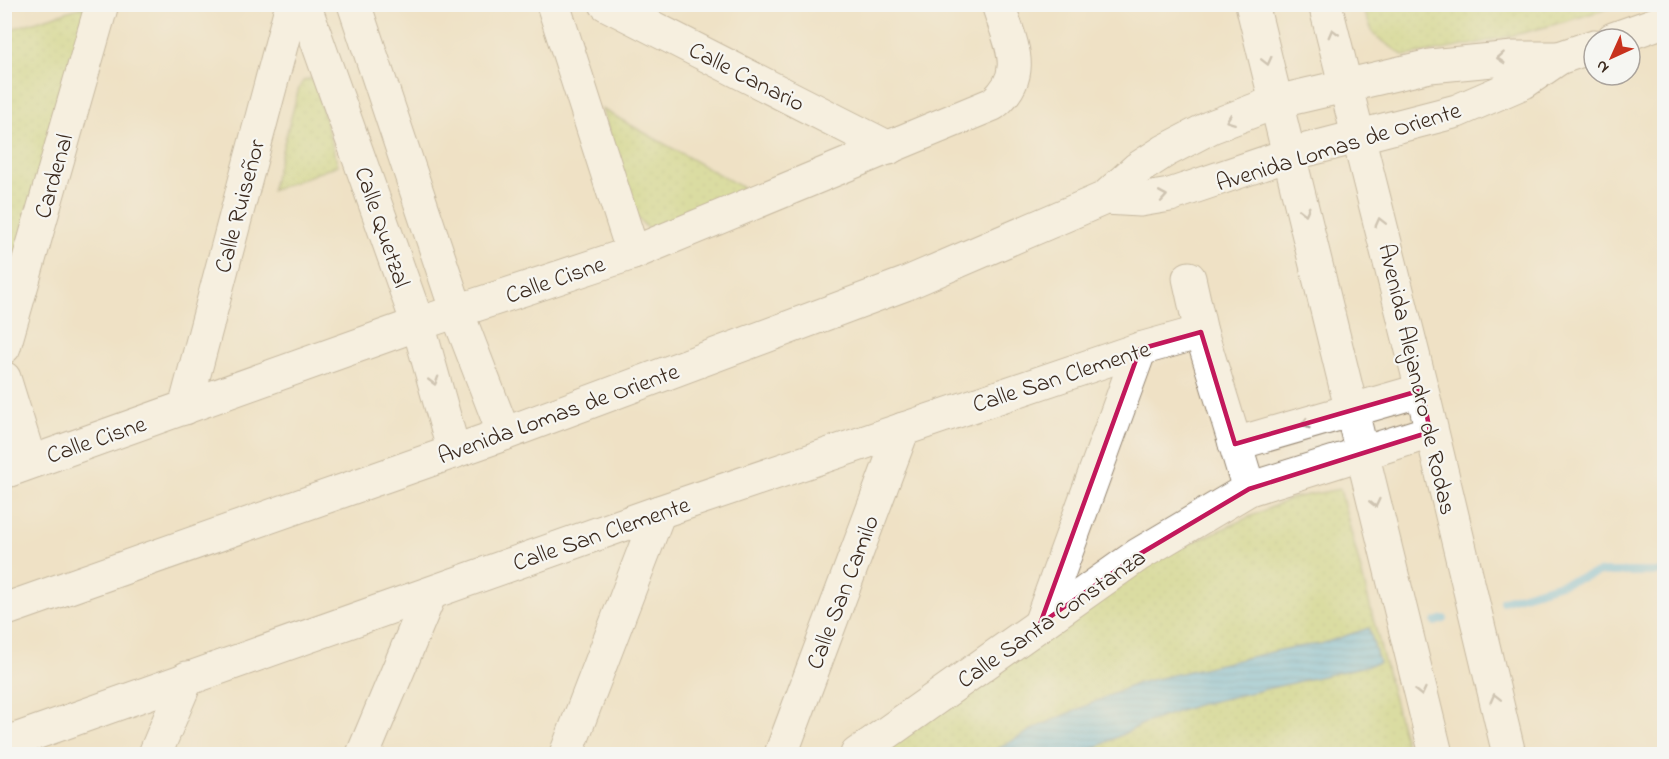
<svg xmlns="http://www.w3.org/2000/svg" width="1669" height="759" viewBox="0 0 1669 759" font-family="'Indie Flower',sans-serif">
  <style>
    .grass { fill: url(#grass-dots); stroke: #7e804b; stroke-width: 1.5 }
    .water { fill: url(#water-rules); stroke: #547484; stroke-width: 1.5 }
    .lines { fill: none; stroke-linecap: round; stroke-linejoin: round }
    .stream { stroke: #6dbfe9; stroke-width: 8 }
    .minor-casing { stroke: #958672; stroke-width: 35 }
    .minor { stroke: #fff; stroke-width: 33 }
    .oneway { stroke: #a79f9a }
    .marked { fill: none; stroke: #c2185b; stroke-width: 4.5; stroke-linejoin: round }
    .labels { text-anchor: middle; stroke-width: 4.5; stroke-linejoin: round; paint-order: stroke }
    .street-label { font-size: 24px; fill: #3b2a1e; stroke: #f6f6f2 }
  </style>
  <defs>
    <pattern id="grass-dots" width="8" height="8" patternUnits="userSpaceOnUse" patternTransform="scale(1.5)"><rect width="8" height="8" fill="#c2d578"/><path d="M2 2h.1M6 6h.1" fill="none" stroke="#a8b767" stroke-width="1.8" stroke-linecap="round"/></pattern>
    <pattern id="water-rules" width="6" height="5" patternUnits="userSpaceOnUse" patternTransform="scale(1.5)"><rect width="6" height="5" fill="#6dbfe9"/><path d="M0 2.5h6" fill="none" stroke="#5b9bbc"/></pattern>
  </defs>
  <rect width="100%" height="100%" fill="#f6f6f2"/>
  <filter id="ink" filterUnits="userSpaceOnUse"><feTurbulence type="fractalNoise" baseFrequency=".0167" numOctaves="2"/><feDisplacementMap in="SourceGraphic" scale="12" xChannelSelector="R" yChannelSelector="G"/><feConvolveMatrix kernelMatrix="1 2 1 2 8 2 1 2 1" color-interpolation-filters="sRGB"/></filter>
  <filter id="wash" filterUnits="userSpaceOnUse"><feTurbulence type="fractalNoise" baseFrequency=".008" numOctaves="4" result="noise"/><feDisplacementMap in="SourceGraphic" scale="24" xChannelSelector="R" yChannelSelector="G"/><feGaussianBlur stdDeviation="1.35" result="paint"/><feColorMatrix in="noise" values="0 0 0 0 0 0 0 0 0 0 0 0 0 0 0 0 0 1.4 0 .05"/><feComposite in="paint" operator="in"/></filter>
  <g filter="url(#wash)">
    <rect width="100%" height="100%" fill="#efe1c5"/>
    <g class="grass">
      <polygon points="88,5 19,262 5,269 5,31"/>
      <path d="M1361 5H1619C1549 28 1477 46 1404 56L1374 35Z"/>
      <polygon points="311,78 315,83 338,165 271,191 299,88 303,81"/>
      <polygon points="602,109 763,199 667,229 648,229 633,213"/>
      <polygon points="1340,489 1408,754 876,754 1144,564 1292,498"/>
    </g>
    <polygon class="water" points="1369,628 1379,663 1197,705 1145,723 1083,754 989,754 1035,728 1138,683 1289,648 1321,644"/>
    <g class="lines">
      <g class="stream">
        <polyline points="1503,601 1601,572 1660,572 1664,570"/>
        <polyline points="1435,622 1444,619"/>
      </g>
    </g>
  </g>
  <g filter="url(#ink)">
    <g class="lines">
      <g class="minor-casing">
        <g id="minor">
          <polyline points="304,4 418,324 454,452"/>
          <polyline points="354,4 457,312 504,434"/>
          <polyline points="553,4 633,253"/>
          <polyline points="606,4 889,148"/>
          <polyline points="1252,4 1436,754"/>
          <polyline points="1325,4 1422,390 1509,754"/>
          <polyline points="1613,39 1664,21"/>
          <polyline points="1105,198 1140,200 1170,195 1291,154 1457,111 1524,82 1559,58 1594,46"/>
          <polyline points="1189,278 1201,332 1249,489"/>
          <polyline points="4,347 102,4"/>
          <polyline points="4,378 30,462"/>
          <polyline points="185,408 292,4"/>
          <polyline points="1235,444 1422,390"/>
          <path d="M4 472 418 324 633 253 993 104C1030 74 1010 43 998 4"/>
          <polyline points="4,610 504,434 905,284 1105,198 1137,169 1165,151 1211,127 1276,102 1430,66 1513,58 1559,58"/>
          <polyline points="1040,624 1140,349"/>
          <polyline points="4,744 659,512 1140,349 1201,332"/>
          <polyline points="155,754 187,678"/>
          <polyline points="363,754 430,594"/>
          <polyline points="566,754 659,512"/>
          <polyline points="781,754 903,429"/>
          <polyline points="857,754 1138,555 1249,489 1430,432"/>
        </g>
      </g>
      <use href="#minor" class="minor"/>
    </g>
    <defs><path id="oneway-chevron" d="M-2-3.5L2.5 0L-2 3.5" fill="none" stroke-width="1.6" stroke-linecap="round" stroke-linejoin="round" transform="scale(1.5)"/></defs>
    <g class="oneway">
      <use href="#oneway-chevron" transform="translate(1333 33) rotate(-105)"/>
      <use href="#oneway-chevron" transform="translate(1501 58) rotate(176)"/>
      <use href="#oneway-chevron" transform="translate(1267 61) rotate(76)"/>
      <use href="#oneway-chevron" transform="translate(1230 120) rotate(159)"/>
      <use href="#oneway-chevron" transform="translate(1163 196) rotate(-10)"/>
      <use href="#oneway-chevron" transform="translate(1305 211) rotate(76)"/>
      <use href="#oneway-chevron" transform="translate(1380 222) rotate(-104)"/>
      <use href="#oneway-chevron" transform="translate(434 381) rotate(74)"/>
      <use href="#oneway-chevron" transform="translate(1305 424) rotate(163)"/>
      <use href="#oneway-chevron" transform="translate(1375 503) rotate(77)"/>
      <use href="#oneway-chevron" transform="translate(1421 692) rotate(77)"/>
      <use href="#oneway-chevron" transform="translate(1495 698) rotate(-104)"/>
    </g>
  </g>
  <path d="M0 0H1669V759H0ZM1201 332 1235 444 1422 390 1430 432 1249 489 1138 555 1040 624 1140 349Z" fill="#efe1c5" fill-opacity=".55" fill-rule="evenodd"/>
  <path class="marked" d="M1201 332 1235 444 1422 390 1430 432 1249 489 1138 555 1040 624 1140 349Z"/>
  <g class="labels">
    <g class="street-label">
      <text transform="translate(747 76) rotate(27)" y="8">Calle Canario</text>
      <text transform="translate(1338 146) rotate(-17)" y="8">Avenida Lomas de Oriente</text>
      <text transform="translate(53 176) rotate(-74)" y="8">Cardenal</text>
      <text transform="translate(239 206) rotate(-75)" y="8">Calle Ruiseñor</text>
      <text transform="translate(383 227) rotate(71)" y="8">Calle Quetzal</text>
      <text transform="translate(555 279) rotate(-19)" y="8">Calle Cisne</text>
      <text transform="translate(1061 376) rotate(-18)" y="8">Calle San Clemente</text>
      <text transform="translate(1418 379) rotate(77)" y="8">Avenida Alejandro de Rodas</text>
      <text transform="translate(558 413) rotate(-20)" y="8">Avenida Lomas de Oriente</text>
      <text transform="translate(96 439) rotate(-19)" y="8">Calle Cisne</text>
      <text transform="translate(601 533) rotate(-19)" y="8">Calle San Clemente</text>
      <text transform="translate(842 592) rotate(-69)" y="8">Calle San Camilo</text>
      <text transform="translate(1051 618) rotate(-35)" y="8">Calle Santa Constanza</text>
    </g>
  </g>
  <rect width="1669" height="759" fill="none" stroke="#f6f6f2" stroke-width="24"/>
  <g transform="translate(1612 57) rotate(225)"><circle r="28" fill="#f6f6f2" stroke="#aba49d" stroke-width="1.5"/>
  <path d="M0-4.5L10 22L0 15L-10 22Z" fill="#c8321e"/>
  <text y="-9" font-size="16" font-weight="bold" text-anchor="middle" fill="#3b2a1e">N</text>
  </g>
</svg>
